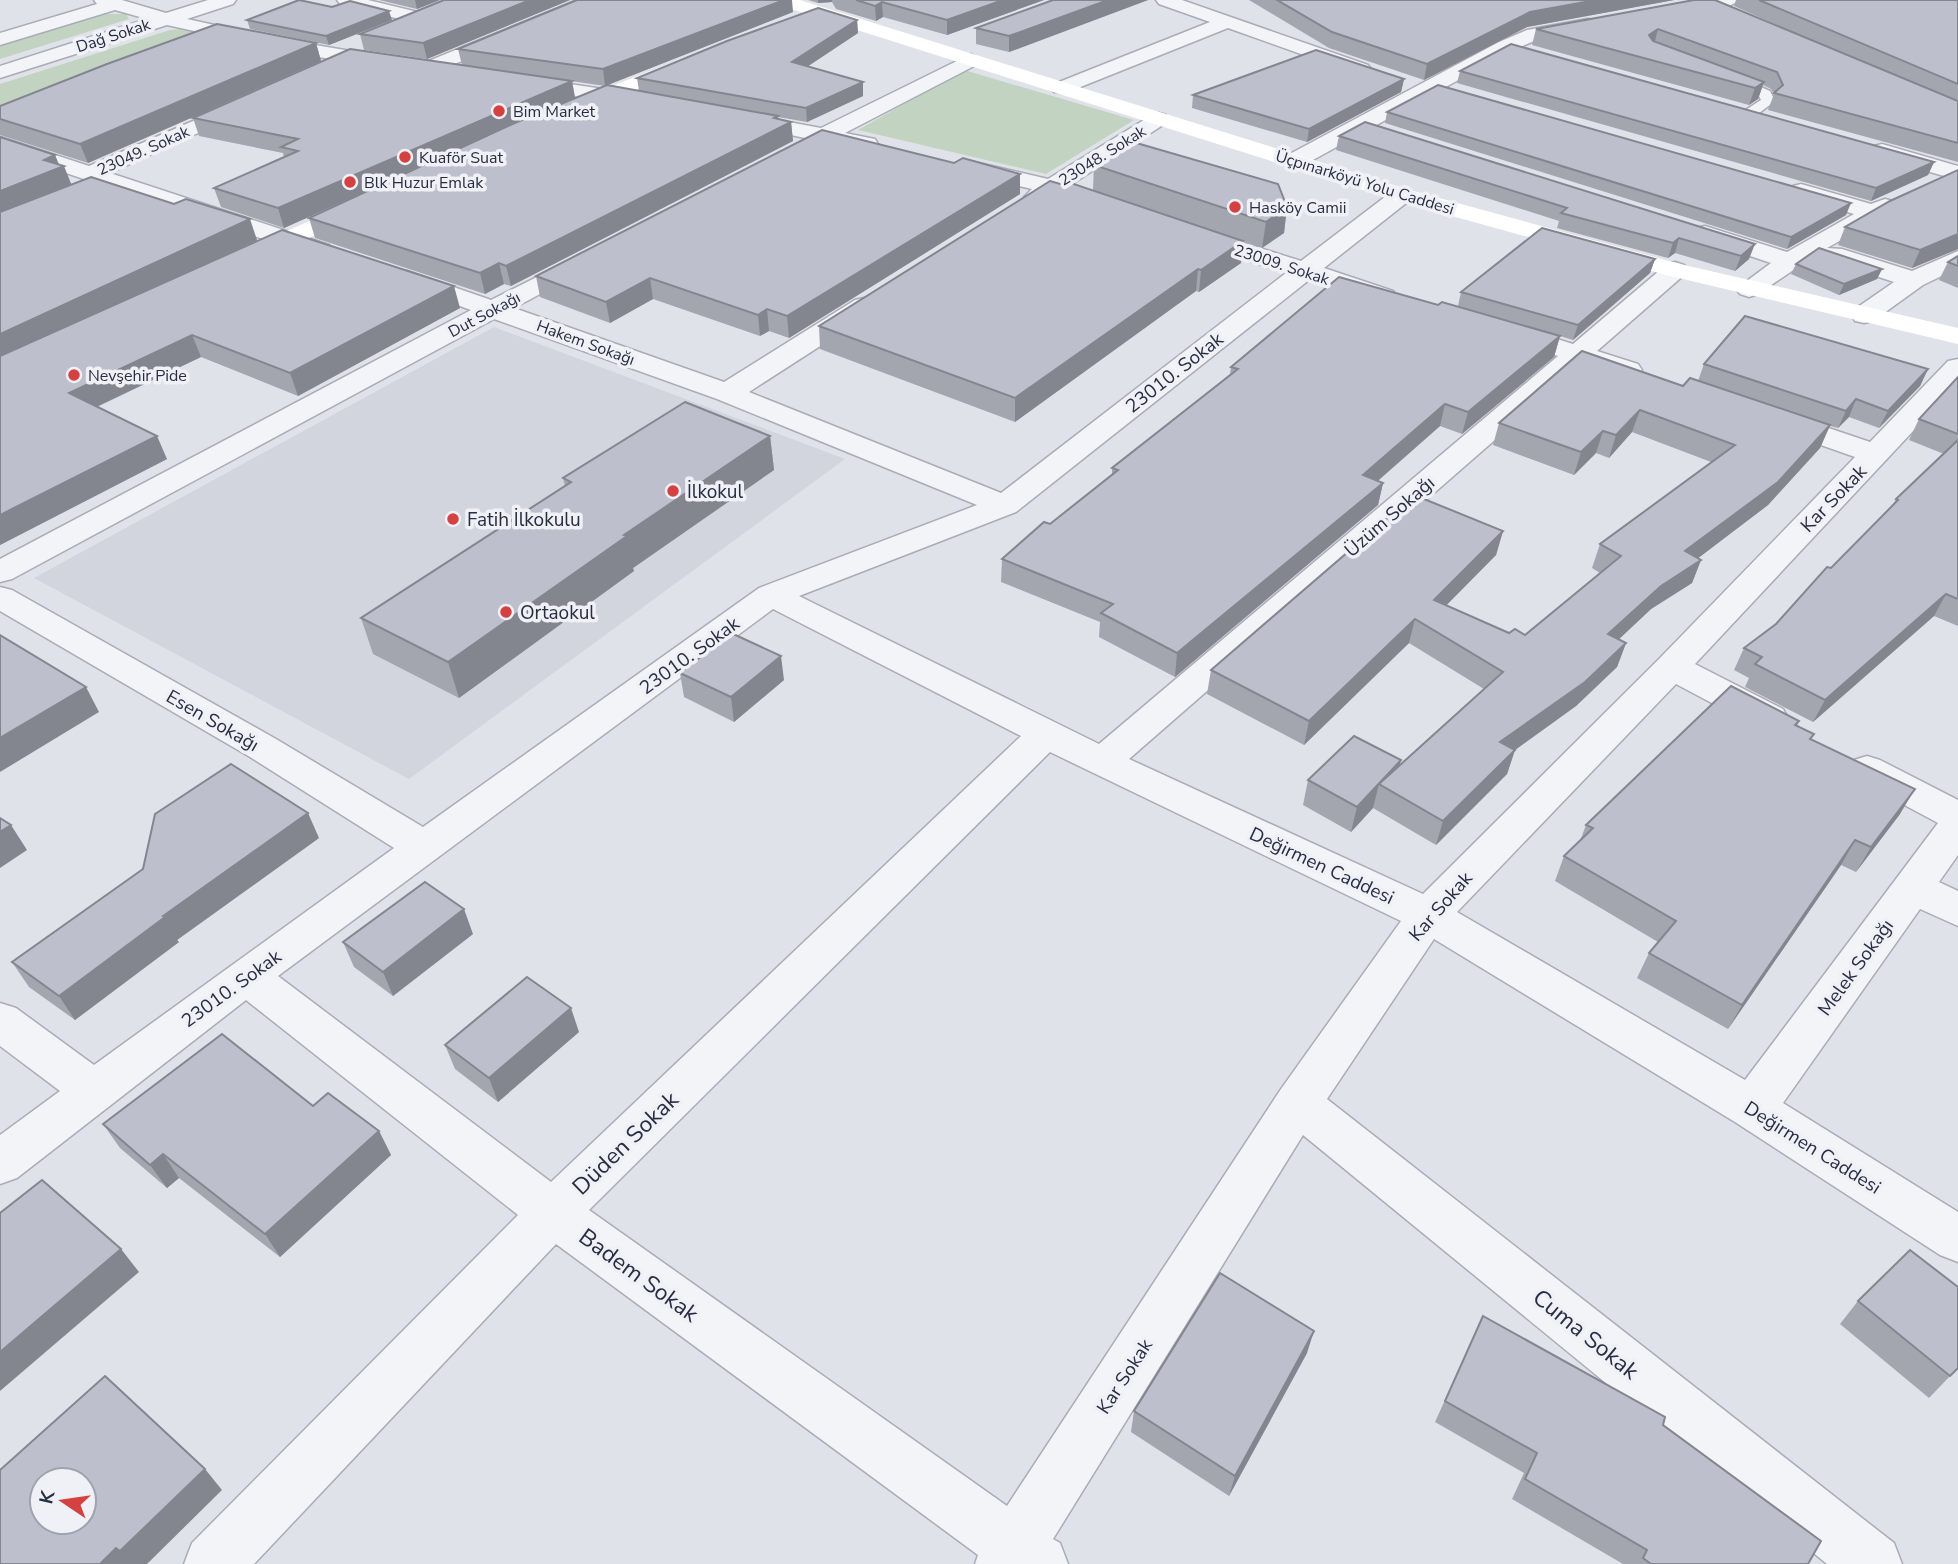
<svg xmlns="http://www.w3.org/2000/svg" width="1958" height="1564" viewBox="0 0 1958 1564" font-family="'Nunito Sans',sans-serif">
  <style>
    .built { fill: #d2d4de }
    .green { fill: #c2d4c1 }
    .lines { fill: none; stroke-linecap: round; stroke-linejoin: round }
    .service-casing { stroke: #a9acb7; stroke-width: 3 }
    .minor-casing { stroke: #a9acb7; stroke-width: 3 }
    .service { fill: #f3f4f7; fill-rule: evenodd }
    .minor { fill: #f3f4f7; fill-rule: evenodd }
    .secondary { fill: #fff; fill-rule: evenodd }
    .wall { fill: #a3a5af }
    .shaded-wall { fill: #84868f }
    .building { fill: #bdc0cc; stroke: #84868f; stroke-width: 2; fill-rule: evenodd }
    .poi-dot { fill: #d34240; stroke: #eff1f7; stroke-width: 2.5 }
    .labels { text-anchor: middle; stroke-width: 7; stroke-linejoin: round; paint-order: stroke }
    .far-street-label { font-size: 16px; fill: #282d41; stroke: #eff1f7 }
    .far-poi-label { font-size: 16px; fill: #282d41; stroke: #eff1f7; text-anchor: start }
    .street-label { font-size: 19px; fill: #282d41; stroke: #eff1f7 }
    .poi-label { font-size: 19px; fill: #282d41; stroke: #eff1f7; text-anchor: start }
    .near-street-label { font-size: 23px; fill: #282d41; stroke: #eff1f7 }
  </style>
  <rect width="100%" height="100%" fill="#e0e2e9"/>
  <polygon class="built" points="494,327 845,459 409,779 34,578"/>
  <g class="green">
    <polygon points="106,14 126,14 129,19 0,59 0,45"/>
    <polygon points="182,29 197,34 0,110 0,84 170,30"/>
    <polygon points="964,70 1134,120 1046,174 858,130"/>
  </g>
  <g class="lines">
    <g class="service-casing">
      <polygon id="service" points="1730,74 1770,91 1775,101 1754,117 1744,117 1744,111 1761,100 1759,96 1725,81 1724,78"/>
    </g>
    <g class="minor-casing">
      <g id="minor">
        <polygon points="94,0 122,0 166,13 208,0 236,0 233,4 187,19 279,39 387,57 397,63 387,69 279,50 167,25 0,78 0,66 147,19 115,10 0,45 0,33 97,4"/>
        <polygon points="337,0 368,0 426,14 428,18 419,24 340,4"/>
        <polygon points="577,0 602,0 599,4 433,73 419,73 416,69 419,65"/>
        <polygon points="1156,0 1182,0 1368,65 1371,69 1368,73 1354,73 1228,28 1068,92 1054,92 1051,88 1054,84 1210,22 1159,4"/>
        <polygon points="1700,0 1740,0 1731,5 1668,16 1659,11 1662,7"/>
        <polygon points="1588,19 1595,21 1597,25 1595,29 1539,39 1513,50 1302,166 1286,166 1283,161 1286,156 1499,42 1527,30"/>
        <path d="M971 54 981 60 978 64 845 133 875 139 878 144 875 149C859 152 845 143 829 143 821 143 816 147 807 145L805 138 734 123 730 119 734 115 741 113 821 128Z"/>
        <polygon points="523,77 643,95 650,97 653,101 650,105 643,107 516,87 513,83 516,79"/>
        <polygon points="244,99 251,101 254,105 251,109 110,173 329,245 332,250 329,255 320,257 311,255 0,151 0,137 89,166"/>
        <polygon points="1159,113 1166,115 1170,119 1166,123 1069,186 1102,197 1106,202 1102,207 1094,209 1054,196 1036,204 1028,202 1024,197 1032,189 962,173 959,168 962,163 970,161 1048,179 1152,115"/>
        <polygon points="1882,144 1958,166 1958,180 1874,156 1871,151 1874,146"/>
        <polygon points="1801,184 1871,204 1885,199 1893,201 1897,206 1893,211 1827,248 1842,249 1912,271 1958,251 1958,268 1923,285 1873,321 1864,323 1855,321 1851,315 1855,309 1894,282 1824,259 1821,254 1823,250 1758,294 1749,297 1740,294 1736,289 1771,263 1696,238 1693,233 1696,228 1705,226 1787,252 1854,214 1793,196 1789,191 1793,186"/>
        <path d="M1402 188 1410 190 1414 195 1410 200 1324 268 1393 291 1397 296 1393 301 1384 304 1375 301 1309 280 1016 512 799 596 1099 744 1558 356 1496 337 1492 331 1496 325 1505 323 1573 344 1666 265 1675 262 1684 265 1688 270 1684 275 1597 351 1638 364 1642 370 1638 376 1628 378 1582 364 1129 759 1423 894 1659 659 1855 457 1764 425 1760 419 1764 413 1774 410 1784 413 1870 442 1948 361 1958 359V383L1695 664 1783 709 1788 718 1783 727 1770 730 1757 727 1676 684 1457 912 1745 1080 1938 823 1854 778 1848 769 1854 760 1867 756 1880 760 1958 800V855L1939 882 1958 891V926L1920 909 1783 1103 1958 1212V1262L1940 1255 1735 1122 1434 939 1327 1099 1894 1543 1902 1564H1827L1303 1135 1053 1539 1060 1543 1068 1564H975L978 1555 556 1244 254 1564H184L192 1543 518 1215 246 1000 17 1178 0 1184V1135L60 1091 0 1046V1003L16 1008 94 1065 394 848 250 757 0 611V587L12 590 276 739 423 827 759 588 977 505 717 399 494 319 12 579 0 582V559L471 310 398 284 394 279 398 274 407 271 416 274 491 300 585 253 594 255 597 260 594 265 514 308 724 382 855 300 864 298 873 300 877 306 873 312 749 392 1001 493 1286 273 1185 240 1182 235 1185 230 1194 228 1203 230 1301 261 1394 190ZM773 609 1021 736 551 1182 278 976ZM1050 752 1401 921 1281 1089 1007 1506 589 1210Z"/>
      </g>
    </g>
    <use href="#service" class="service"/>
    <use href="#minor" class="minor"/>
    <g class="secondary">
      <polygon points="772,0 800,0 1410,190 1680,264 1958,328 1958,344 1666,275 1394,200 775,4"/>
      <polygon points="686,57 693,59 696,63 693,67 580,112 566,112 563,108 566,104"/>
      <polygon points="359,199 367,201 371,206 367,211 257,262 248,264 239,262 236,257 239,252"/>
    </g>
  </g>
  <g class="wall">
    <polygon points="379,0 440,0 417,9"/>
    <polygon points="444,0 570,0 427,59 364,50 360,34"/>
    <polygon points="808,0 1044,0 947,35 883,17 876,21 836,9 832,2 818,3"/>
    <polygon points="1053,0 1148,0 1009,52 976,44 976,28"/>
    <polygon points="1249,0 1674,0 1527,27 1424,80 1329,48"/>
    <polygon points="1694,0 1815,42 1734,6 1736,0 1958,0 1958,162 1768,110 1774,94 1771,89 1763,85 1758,99 1749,105 1532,45 1536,29"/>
    <polygon points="793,12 605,86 462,65 458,49"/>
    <polygon points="247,20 392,20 329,45 250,29"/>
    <polygon points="857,20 858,33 807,67 863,82 863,96 807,122 778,117 778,119 791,122 793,141 511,286 504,284 485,294 315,238 309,218 396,178 284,228 221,207 214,188 284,157 283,153 199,136 193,118 572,81 575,98 639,91 637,78"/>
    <polygon points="316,43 321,61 88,163 0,135 0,106"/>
    <polygon points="1460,71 1934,162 1928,175 1871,201 1457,83"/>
    <polygon points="1404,79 1401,92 1307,142 1192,108 1193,95"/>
    <polygon points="1387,112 1846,215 1787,249 1385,123"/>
    <polygon points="1339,136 1749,259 1735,271 1675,253 1668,258 1557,228 1559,221 1336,150"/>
    <polygon points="55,155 58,164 71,184 257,240 460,308 298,396 201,357 97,407 167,459 0,545"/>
    <polygon points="954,163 1020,174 1020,194 789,338 769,331 760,336 653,299 610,323 540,297 536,276"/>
    <polygon points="1094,165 1287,207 1284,233 1262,248 1243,241 1241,263 1199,292 1196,291 1015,422 820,349 819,326 1067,186 1093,190"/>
    <polygon points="1958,170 1958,249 1912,268 1838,245 1845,227"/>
    <polygon points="1958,256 1958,288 1939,280 1948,262"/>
    <polygon points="1655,259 1650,273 1573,340 1560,336 1554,357 1462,434 1440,426 1378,481 1383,483 1378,505 1175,677 1099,637 1100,622 1001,582 1002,559 1050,524 1112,474 1112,468 1230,374 1231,367 1438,305 1458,306 1461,292"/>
    <polygon points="1796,264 1882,269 1877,279 1839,295 1791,274"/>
    <polygon points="1704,364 1928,369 1920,386 1879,428 1849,417 1838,428 1830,426 1820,448 1768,505 1698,558 1701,560 1692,583 1651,609 1619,639 1626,643 1617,667 1576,706 1515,750 1507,774 1436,845 1373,808 1351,832 1303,805 1308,780 1401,760 1399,766 1484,689 1409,643 1304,745 1207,694 1211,670 1503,531 1496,555 1446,605 1509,633 1525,635 1600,573 1592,568 1600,544 1711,462 1632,432 1609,458 1596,453 1574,475 1493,445 1499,423 1683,386 1698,381"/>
    <polygon points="1958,377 1958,626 1934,616 1813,722 1745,687 1749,678 1734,670 1744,648 1776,624 1893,505 1896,499 1944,454 1909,440 1919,419"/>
    <polygon points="770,436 774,470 633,568 634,571 459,698 373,654 361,618 565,486 563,478"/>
    <polygon points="680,673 784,680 734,722 684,697"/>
    <polygon points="1799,721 1797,726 1814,734 1811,740 1900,814 1856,872 1841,865 1728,1029 1637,978 1649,953 1658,942 1555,881 1564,856 1580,841 1586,825"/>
    <polygon points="319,838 177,940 179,942 75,1020 29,987 12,962"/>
    <polygon points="473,934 393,996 354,967 343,942"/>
    <polygon points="579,1032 498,1102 455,1069 445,1045"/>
    <polygon points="313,1106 379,1131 391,1155 280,1257 179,1178 167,1188 120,1148 103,1124"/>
    <polygon points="1858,1301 1950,1376 1929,1398 1840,1324"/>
    <polygon points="1483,1316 1663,1425 1808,1564 1623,1564 1512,1499 1524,1473 1435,1422"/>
    <polygon points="1307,1353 1229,1496 1131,1432 1134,1411"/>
  </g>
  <g class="shaded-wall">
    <polygon points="415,0 440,0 417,9"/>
    <polygon points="530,0 570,0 427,59 423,43"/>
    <polygon points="784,0 792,0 793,12 605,86 603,69"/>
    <polygon points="818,0 832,0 832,2 818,3"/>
    <polygon points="1003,0 1044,0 947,35 947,20"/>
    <polygon points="1108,0 1148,0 1009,52 1009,36"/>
    <polygon points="1596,0 1674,0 1527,27 1424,80 1427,64 1530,12"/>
    <polygon points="882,2 883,17 876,21 875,6"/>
    <polygon points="389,11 392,20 329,45 326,36"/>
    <polygon points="857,20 858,33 793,76 792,62"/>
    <polygon points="1658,29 1654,45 1649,35"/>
    <polygon points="316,43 321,61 88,163 80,144"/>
    <polygon points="1404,79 1401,92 1307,142 1309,129"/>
    <polygon points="572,81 575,98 284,228 278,208"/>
    <polygon points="863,82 863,96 807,122 806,108"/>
    <polygon points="1764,82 1758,99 1749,105 1755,88"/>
    <polygon points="778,116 779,128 791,122 793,141 511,286 506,266"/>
    <polygon points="55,155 60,167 64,166 72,186 0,215 0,191 44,160"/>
    <polygon points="1934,162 1928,175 1871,201 1876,188"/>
    <polygon points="1020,174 1020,194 789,338 787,316"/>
    <polygon points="1851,203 1846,215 1787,249 1791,237"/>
    <polygon points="1287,207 1284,233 1262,248 1266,222"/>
    <polygon points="250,219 257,240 0,361 0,334"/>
    <polygon points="1958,234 1958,249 1912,268 1920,250"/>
    <polygon points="1679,238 1675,253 1668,258 1673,243"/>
    <polygon points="1243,241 1241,263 1199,292 1201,270"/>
    <polygon points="1755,244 1749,259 1735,271 1741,256"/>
    <polygon points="1655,259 1650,273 1573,340 1578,325"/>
    <polygon points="499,263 504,284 485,294 480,273"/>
    <polygon points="1198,269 1196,291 1015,422 1015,398"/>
    <polygon points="1882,269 1877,279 1839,295 1844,284"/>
    <polygon points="650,278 653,299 610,323 606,302"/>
    <polygon points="454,286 460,308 298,396 290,373"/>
    <polygon points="767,309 769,331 760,336 758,315"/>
    <polygon points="192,335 201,357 79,415 69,393"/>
    <polygon points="1560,336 1554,357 1462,434 1468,412"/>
    <polygon points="1928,369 1920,386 1879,428 1888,411"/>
    <polygon points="1856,399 1849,417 1838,428 1846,411"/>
    <polygon points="1445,404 1440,426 1359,497 1363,475"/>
    <polygon points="1640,410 1632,432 1609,458 1616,435"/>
    <polygon points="1830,425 1820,448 1768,505 1676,575 1685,551"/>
    <polygon points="1603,431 1596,453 1574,475 1581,452"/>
    <polygon points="157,436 167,459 0,545 0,515"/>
    <polygon points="770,436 774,470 633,568 634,571 459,698 448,662 624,535"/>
    <polygon points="1383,483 1378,505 1175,677 1177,653"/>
    <polygon points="1503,531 1496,555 1428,624 1434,600"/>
    <polygon points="1701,560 1692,583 1651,609 1599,658 1608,634 1661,586"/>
    <polygon points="1946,594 1934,616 1813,722 1825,700"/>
    <polygon points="1415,619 1409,643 1304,745 1309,721"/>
    <polygon points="1626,643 1617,667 1576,706 1515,750 1507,774 1436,845 1443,821 1500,742"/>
    <polygon points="781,656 784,680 734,722 731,697"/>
    <polygon points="86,687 99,712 0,772 0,738"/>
    <polygon points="1401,760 1394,785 1379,784 1373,808 1351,832 1357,807"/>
    <polygon points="1915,789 1900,814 1856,872 1871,847"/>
    <polygon points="308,813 319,838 177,940 179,942 75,1020 59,996 163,916"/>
    <polygon points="11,825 27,850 0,868 0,832"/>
    <polygon points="1855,840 1841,865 1728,1029 1742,1005"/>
    <polygon points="464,909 473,934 393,996 383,972"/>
    <polygon points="571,1008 579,1032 498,1102 489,1078"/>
    <polygon points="379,1131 391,1155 280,1257 265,1234"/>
    <polygon points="163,1154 179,1178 167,1188 150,1165"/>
    <polygon points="121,1249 139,1272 0,1391 0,1352"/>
    <polygon points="1314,1331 1307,1353 1229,1496 1235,1476"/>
    <polygon points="205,1469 222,1490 147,1564 100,1564 116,1548"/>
  </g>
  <g class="building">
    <polygon points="299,0 332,7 350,1 389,11 326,36 247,20"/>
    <polygon points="444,0 530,0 423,43 360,34"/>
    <polygon points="577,0 784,0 603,69 458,49"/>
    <polygon points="856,0 1003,0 947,20 882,2 875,6"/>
    <polygon points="1053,0 1108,0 1009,36 976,28"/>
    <polygon points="1277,0 1596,0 1530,12 1427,64 1332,32"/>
    <polygon points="1694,0 1715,0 1958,101 1958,143 1774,93 1783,85 1777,72 1658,29 1649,35 1653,41 1764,82 1755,88 1536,29"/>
    <polygon points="1759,0 1958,0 1958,84"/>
    <polygon points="818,8 857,20 792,62 863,82 806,108 637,78 727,41"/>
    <polygon points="217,24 316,43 80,144 0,119 0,106 107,64"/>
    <polygon points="1511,44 1934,162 1876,188 1460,71"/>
    <polygon points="350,49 572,81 278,208 214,188 298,151 281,147 298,139 193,118"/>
    <polygon points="1316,50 1404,79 1309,129 1193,95"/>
    <polygon points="607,85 778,116 774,118 791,122 506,266 499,263 480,273 309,218 517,122"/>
    <polygon points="1438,85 1851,203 1791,237 1387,112"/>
    <polygon points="1365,122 1755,244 1741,256 1679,238 1673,243 1561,213 1567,208 1339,136"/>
    <polygon points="822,130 954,163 963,158 1020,174 787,316 767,309 758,315 650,278 606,302 536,276"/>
    <polygon points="0,137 55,155 44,160 64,166 0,191"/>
    <polygon points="1133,142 1278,184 1287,207 1266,222 1094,165"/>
    <polygon points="1958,170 1958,234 1920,250 1845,227 1890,201"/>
    <polygon points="91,177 174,204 186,199 250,219 0,334 0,212"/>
    <polygon points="1050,181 1067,186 1071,183 1243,241 1201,270 1198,269 1015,398 819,326"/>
    <polygon points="1542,228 1655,259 1578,325 1461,292"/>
    <polygon points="282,230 454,286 290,373 192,335 69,393 157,436 0,515 0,356"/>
    <polygon points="1819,248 1882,269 1844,284 1796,264"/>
    <polygon points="1958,256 1958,266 1948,262"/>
    <polygon points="1339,277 1438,305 1442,302 1560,336 1468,412 1445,404 1363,475 1383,483 1177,653 1101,613 1113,604 1002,559 1044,522 1050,524 1118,470 1112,468 1238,369 1231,367"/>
    <polygon points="1745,316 1928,369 1888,411 1856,399 1846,411 1704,364"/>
    <polygon points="1582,351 1683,386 1690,378 1830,425 1778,482 1685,551 1701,560 1661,586 1608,634 1626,643 1585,682 1500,742 1515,750 1443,821 1379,784 1503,672 1415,619 1309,721 1211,670 1414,495 1503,531 1434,600 1509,633 1515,629 1525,635 1621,556 1600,544 1735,445 1640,410 1616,435 1603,431 1581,452 1499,423"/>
    <polygon points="1958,377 1958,434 1919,419"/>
    <polygon points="685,402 770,436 624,535 627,536 448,662 361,618 571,482 563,478"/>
    <polygon points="1958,440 1958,599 1946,594 1825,700 1755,664 1762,657 1744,648 1776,624 1827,567 1831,568 1898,500 1896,499"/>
    <polygon points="731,633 781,656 731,697 680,673"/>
    <polygon points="0,635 86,687 0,738"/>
    <polygon points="1731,686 1799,721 1795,725 1814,734 1810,739 1915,789 1871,847 1855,840 1742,1005 1649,953 1676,921 1564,856 1593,828 1586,825"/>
    <polygon points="1354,736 1401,760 1357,807 1308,780"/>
    <polygon points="231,764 308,813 163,916 165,917 59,996 12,962 143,869 155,814"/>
    <polygon points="0,818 11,825 0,832"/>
    <polygon points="425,882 464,909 383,972 343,942"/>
    <polygon points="527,977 571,1008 489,1078 445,1045"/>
    <polygon points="222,1034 313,1106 328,1093 379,1131 265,1234 163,1154 150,1165 103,1124"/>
    <polygon points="42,1180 121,1249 0,1352 0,1213"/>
    <polygon points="1910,1250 1958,1287 1958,1368 1950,1376 1858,1301"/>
    <polygon points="1220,1273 1314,1331 1235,1476 1134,1411"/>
    <polygon points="1483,1316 1665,1417 1663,1425 1821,1541 1808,1564 1651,1564 1643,1558 1647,1550 1525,1479 1537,1453 1445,1401"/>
    <path d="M105 1376 205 1469 120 1551 116 1548 100 1564H0V1470ZM42 1480H84V1522H42Z"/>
  </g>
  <g class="poi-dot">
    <circle cx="499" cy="111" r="7"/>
    <circle cx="405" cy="157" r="7"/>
    <circle cx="350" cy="182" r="7"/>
    <circle cx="1235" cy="207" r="7"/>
    <circle cx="74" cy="375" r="7"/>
    <circle cx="673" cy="491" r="7"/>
    <circle cx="453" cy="519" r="7"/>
    <circle cx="506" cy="612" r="7"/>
  </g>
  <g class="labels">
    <g class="far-street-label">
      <text transform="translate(113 35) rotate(-18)" y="6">Dağ Sokak</text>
      <text transform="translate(143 150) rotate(-24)" y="6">23049. Sokak</text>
      <text transform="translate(1102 155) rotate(-32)" y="6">23048. Sokak</text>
      <text transform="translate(1365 182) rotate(17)" y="6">Üçpınarköyü Yolu Caddesi</text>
      <text transform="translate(1282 264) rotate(18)" y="6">23009. Sokak</text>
      <text transform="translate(484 314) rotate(-28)" y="6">Dut Sokağı</text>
      <text transform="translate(586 342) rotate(20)" y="6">Hakem Sokağı</text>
    </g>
    <g class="far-poi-label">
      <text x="513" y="117">Bim Market</text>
      <text x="419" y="163">Kuaför Suat</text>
      <text x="364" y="188">Blk Huzur Emlak</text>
      <text x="1249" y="213">Hasköy Camii</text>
      <text x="88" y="381">Nevşehir Pide</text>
    </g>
    <g class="street-label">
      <text transform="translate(1174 372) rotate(-38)" y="7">23010. Sokak</text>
      <text transform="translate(1833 498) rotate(-46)" y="7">Kar Sokak</text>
      <text transform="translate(1389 516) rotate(-41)" y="7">Üzüm Sokağı</text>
      <text transform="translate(689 655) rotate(-36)" y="7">23010. Sokak</text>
      <text transform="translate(213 720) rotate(30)" y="7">Esen Sokağı</text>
      <text transform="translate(1322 865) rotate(25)" y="7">Değirmen Caddesi</text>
      <text transform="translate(1440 906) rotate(-49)" y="7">Kar Sokak</text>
      <text transform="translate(1855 967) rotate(-54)" y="7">Melek Sokağı</text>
      <text transform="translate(231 988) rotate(-36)" y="7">23010. Sokak</text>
      <text transform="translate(1813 1147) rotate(32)" y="7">Değirmen Caddesi</text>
      <text transform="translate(1124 1376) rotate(-57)" y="7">Kar Sokak</text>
    </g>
    <g class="poi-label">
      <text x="687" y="498">İlkokul</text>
      <text x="467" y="526">Fatih İlkokulu</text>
      <text x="520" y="619">Ortaokul</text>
    </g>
    <g class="near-street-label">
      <text transform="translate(625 1143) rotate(-44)" y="8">Düden Sokak</text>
      <text transform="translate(639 1275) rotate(36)" y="8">Badem Sokak</text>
      <text transform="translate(1586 1334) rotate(39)" y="8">Cuma Sokak</text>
    </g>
  </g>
  <g transform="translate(63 1501) rotate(283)"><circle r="33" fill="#eff1f7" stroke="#9fa3ae" stroke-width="2"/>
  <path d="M0-5L12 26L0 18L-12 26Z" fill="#d34240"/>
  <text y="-10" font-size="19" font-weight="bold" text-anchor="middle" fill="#282d41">K</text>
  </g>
</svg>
